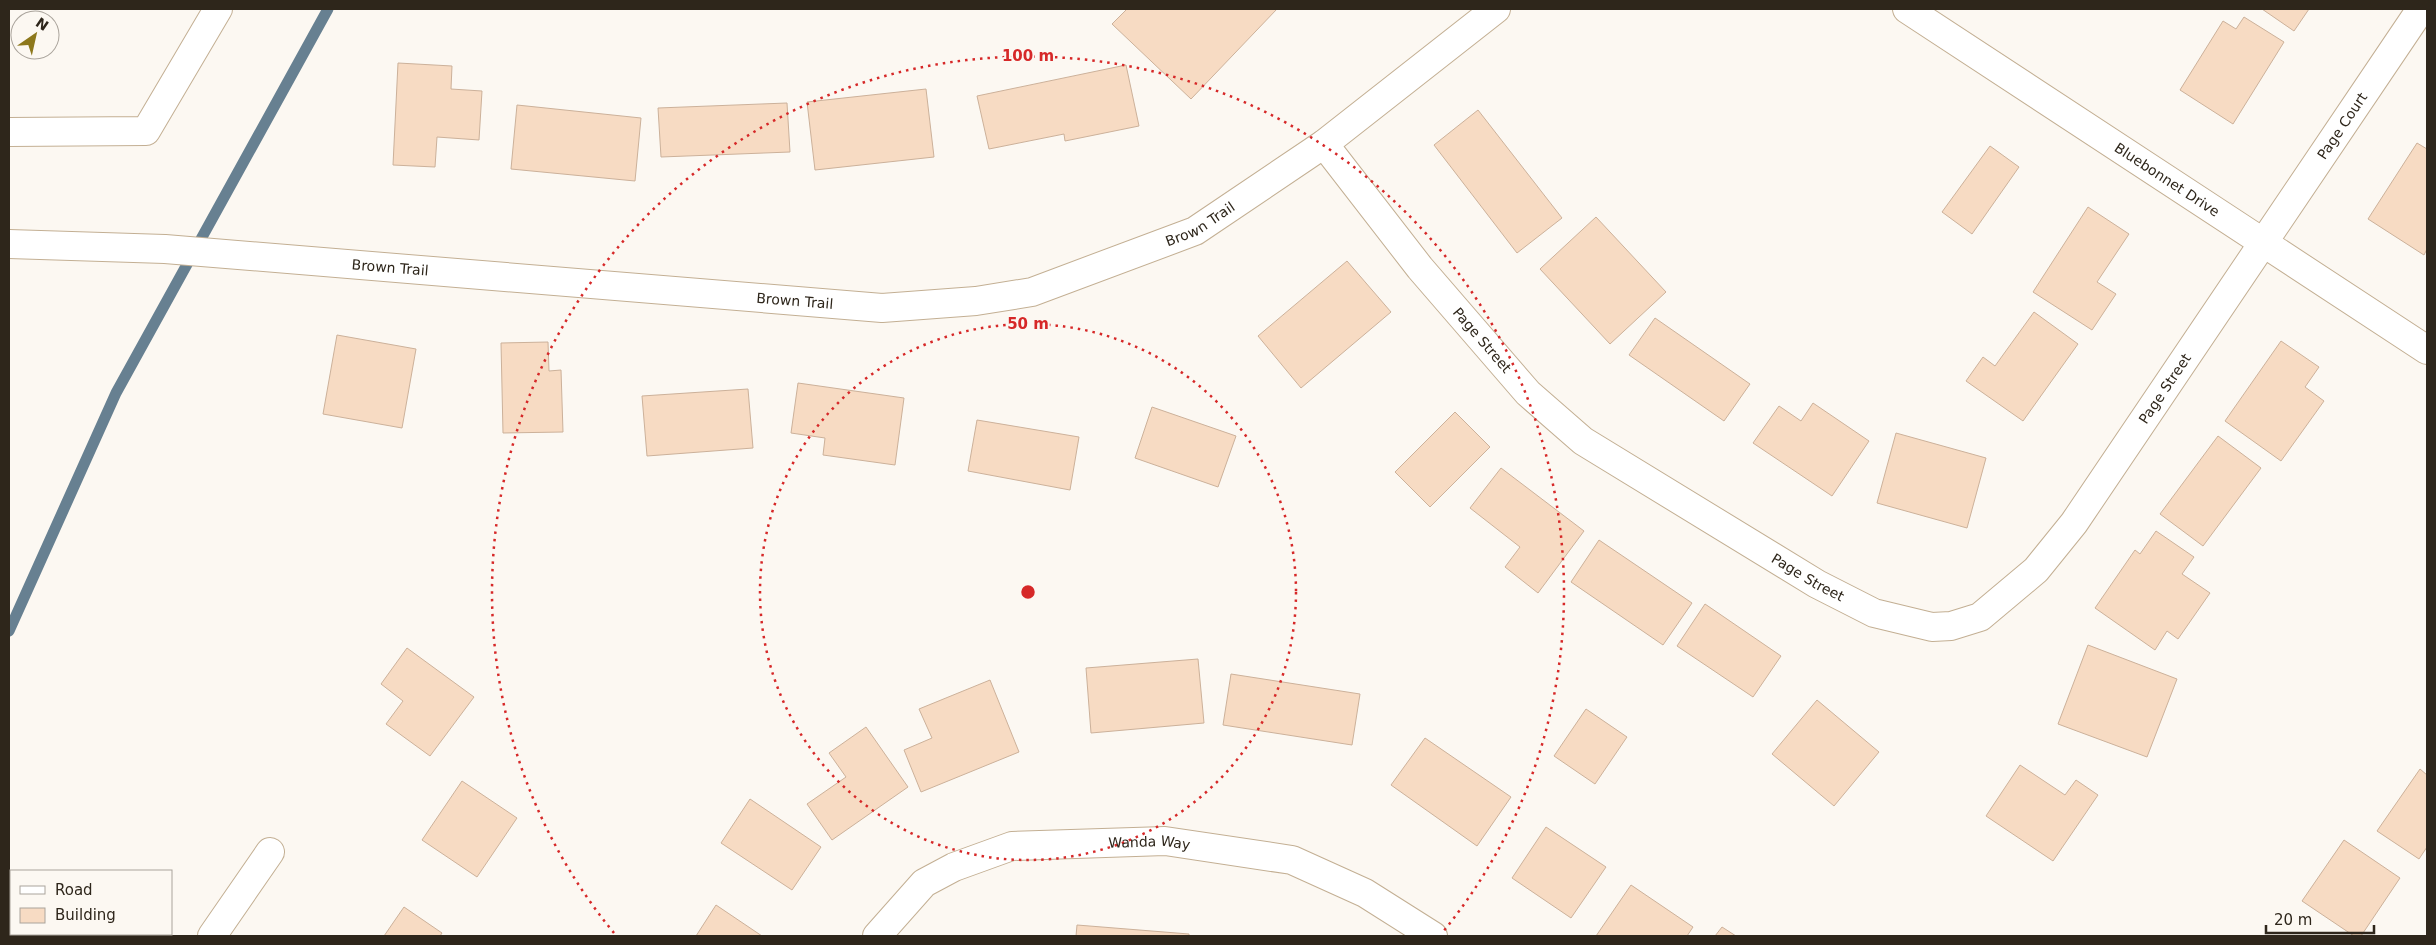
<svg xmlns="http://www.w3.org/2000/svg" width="2436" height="945" viewBox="0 0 2436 945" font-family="'DejaVu Sans',sans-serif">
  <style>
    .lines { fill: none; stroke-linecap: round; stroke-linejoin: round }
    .stream { stroke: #678091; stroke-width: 11 }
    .building { fill: #f7dbc3; stroke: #ccb19a }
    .minor-casing { stroke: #c3af93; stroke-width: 30 }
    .major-casing { stroke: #c3af93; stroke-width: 30 }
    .minor { stroke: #fff; stroke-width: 28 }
    .major { stroke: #fff; stroke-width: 28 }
    .ring { fill: none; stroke: #d62828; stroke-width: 2.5; stroke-dasharray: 2.5 5 }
    .labels { text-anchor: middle; stroke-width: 4; stroke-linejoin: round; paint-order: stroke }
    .street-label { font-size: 14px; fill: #2e261b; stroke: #fcf8f2 }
    .centre { fill: #d62828; stroke: #fcf8f2; stroke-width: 2.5 }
    .ring-label { font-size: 15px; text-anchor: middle; font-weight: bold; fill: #d62828; stroke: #fcf8f2; stroke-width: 4; stroke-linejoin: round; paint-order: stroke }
  </style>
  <rect width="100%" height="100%" fill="#fcf8f2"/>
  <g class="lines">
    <polyline class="stream" points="9,631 116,393 328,9"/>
  </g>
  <g class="building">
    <polygon points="1127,9 1277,9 1191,99 1112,24"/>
    <polygon points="2262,9 2309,9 2294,31"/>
    <polygon points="2244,17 2284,42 2233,124 2180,90 2223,21 2236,29"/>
    <polygon points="398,63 452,66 451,89 482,91 479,140 437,137 435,167 393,165"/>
    <polygon points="1126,65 1139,126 1065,141 1064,134 989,149 977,96"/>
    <polygon points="926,89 934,157 815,170 807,102"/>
    <polygon points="787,103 790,152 661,157 658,108"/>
    <polygon points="517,105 641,118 635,181 511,169"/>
    <polygon points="1478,110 1562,218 1517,253 1434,145"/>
    <polygon points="2417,143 2427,149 2427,249 2424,255 2368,219"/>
    <polygon points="1990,146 2019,167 1972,234 1942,212"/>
    <polygon points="2088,207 2129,234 2097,282 2116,294 2092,330 2033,292"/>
    <polygon points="1596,217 1666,292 1610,344 1540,269"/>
    <polygon points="1347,261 1391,312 1301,388 1258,336"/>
    <polygon points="2034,312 2078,344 2023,421 1966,381 1983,357 1995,366"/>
    <polygon points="1655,318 1750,384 1724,421 1629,355"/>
    <polygon points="337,335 416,349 402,428 323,414"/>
    <polygon points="2281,341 2319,367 2305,387 2324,401 2281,461 2225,421"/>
    <polygon points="548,342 549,371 561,370 563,432 503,433 501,343"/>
    <polygon points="798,383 904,398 895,465 823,455 825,438 791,433"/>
    <polygon points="748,389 753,448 647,456 642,396"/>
    <polygon points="1813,403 1869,441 1832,496 1753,443 1779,406 1801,421"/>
    <polygon points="1152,407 1236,436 1218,487 1135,458"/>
    <polygon points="1455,412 1490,447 1430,507 1395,472"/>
    <polygon points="977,420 1079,437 1070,490 968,471"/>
    <polygon points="1896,433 1986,458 1967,528 1877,503"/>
    <polygon points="2218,436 2261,468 2203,546 2160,514"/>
    <polygon points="1501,468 1584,531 1538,593 1505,567 1520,547 1470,508"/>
    <polygon points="2156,531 2194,557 2182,574 2210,593 2178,639 2167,631 2155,650 2095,608 2135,550 2140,554"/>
    <polygon points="1599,540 1692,603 1663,645 1571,582"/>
    <polygon points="1705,604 1781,656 1753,697 1677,646"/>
    <polygon points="2088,645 2177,679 2147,757 2058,724"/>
    <polygon points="407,648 474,697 430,756 386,724 403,701 381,684"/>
    <polygon points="1198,659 1204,723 1091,733 1086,668"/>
    <polygon points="1231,674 1360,694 1352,745 1223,725"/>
    <polygon points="990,680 1019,752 921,792 904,750 932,738 919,709"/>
    <polygon points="1817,700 1879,752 1834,806 1772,754"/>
    <polygon points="1586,709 1627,737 1595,784 1554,756"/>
    <polygon points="866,727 908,787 832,840 807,804 846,777 829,753"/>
    <polygon points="1425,738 1511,797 1477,846 1391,785"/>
    <polygon points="2020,765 2065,795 2076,780 2098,795 2053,861 1986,816"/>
    <polygon points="2420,769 2427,775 2427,847 2419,859 2377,831"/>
    <polygon points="462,781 517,818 477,877 422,840"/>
    <polygon points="750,799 821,847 792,890 721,843"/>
    <polygon points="1546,827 1606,867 1571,918 1512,878"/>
    <polygon points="2344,840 2400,878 2361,936 2354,936 2302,901"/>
    <polygon points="1631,885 1693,927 1687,936 1596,936"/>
    <polygon points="716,905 762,936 696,936"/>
    <polygon points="404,907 442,933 440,936 384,936"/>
    <polygon points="1077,925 1189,934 1189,936 1076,936"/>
    <polygon points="1722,927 1736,936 1715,936"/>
  </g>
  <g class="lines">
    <g class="minor-casing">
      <g id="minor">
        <path id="s1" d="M1907 9 2427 350"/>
        <polyline points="9,132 146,131 218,9"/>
        <path id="s2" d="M1324 144 1420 268 1528 393 1583 441 1817 584 1874 613 1932 627 1951 626 1980 617 2036 570 2074 523 2421 9"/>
        <polyline points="212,936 270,852"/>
        <path id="s3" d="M877 936 924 883 954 867 1012 846 1165 841 1292 860 1365 893 1433 936"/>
      </g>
    </g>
    <g class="major-casing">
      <g id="major">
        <path id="s4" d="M9 244 165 249 882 308 976 301 1032 292 1195 231 1324 144 1496 9"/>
      </g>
    </g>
    <use href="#minor" class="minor"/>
    <use href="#major" class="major"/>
  </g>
  <g class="ring">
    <circle cx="1028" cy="592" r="268"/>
    <path d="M614 933A536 536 0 1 1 1442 933"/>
  </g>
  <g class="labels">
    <g class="street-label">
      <text dy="5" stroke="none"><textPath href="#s2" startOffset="1455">Page Court</textPath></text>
      <text dy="5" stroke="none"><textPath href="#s1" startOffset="311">Bluebonnet Drive</textPath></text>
      <text dy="5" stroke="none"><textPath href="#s4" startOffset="1208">Brown Trail</textPath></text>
      <text dy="5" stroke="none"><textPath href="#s4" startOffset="382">Brown Trail</textPath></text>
      <text dy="5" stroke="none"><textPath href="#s4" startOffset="788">Brown Trail</textPath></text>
      <text dy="5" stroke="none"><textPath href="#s2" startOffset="252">Page Street</textPath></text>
      <text dy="5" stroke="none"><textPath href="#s2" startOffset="1138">Page Street</textPath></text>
      <text dy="5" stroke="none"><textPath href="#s2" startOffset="658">Page Street</textPath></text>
      <text dy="5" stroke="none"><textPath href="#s3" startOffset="304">Wanda Way</textPath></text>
    </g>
  </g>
  <circle cx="1028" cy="592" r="8" class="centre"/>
  <g class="ring-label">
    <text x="1028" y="61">100 m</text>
    <text x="1028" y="329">50 m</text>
  </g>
  <rect width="2436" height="945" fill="none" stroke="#2e261b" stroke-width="20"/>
  <rect x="10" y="870" width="162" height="65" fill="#fcf8f2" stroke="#aaa49c"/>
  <rect x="20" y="886" width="25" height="8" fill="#ffffff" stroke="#aaa49c"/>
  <text x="55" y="895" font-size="15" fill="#2e261b">Road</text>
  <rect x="20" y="908" width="25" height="15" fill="#f7dbc3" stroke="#aaa49c"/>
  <text x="55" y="920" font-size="15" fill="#2e261b">Building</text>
  <g transform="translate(35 35) rotate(34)"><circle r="24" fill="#fcf8f2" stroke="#aaa49c"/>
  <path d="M0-4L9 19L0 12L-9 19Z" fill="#8d781c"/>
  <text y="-8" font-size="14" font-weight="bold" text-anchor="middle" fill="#2e261b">N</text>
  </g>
  <path d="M2266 925v8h108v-8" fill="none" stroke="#2e261b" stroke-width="2.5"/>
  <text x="2274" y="925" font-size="15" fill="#2e261b" stroke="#fcf8f2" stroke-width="4" paint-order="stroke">20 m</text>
</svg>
